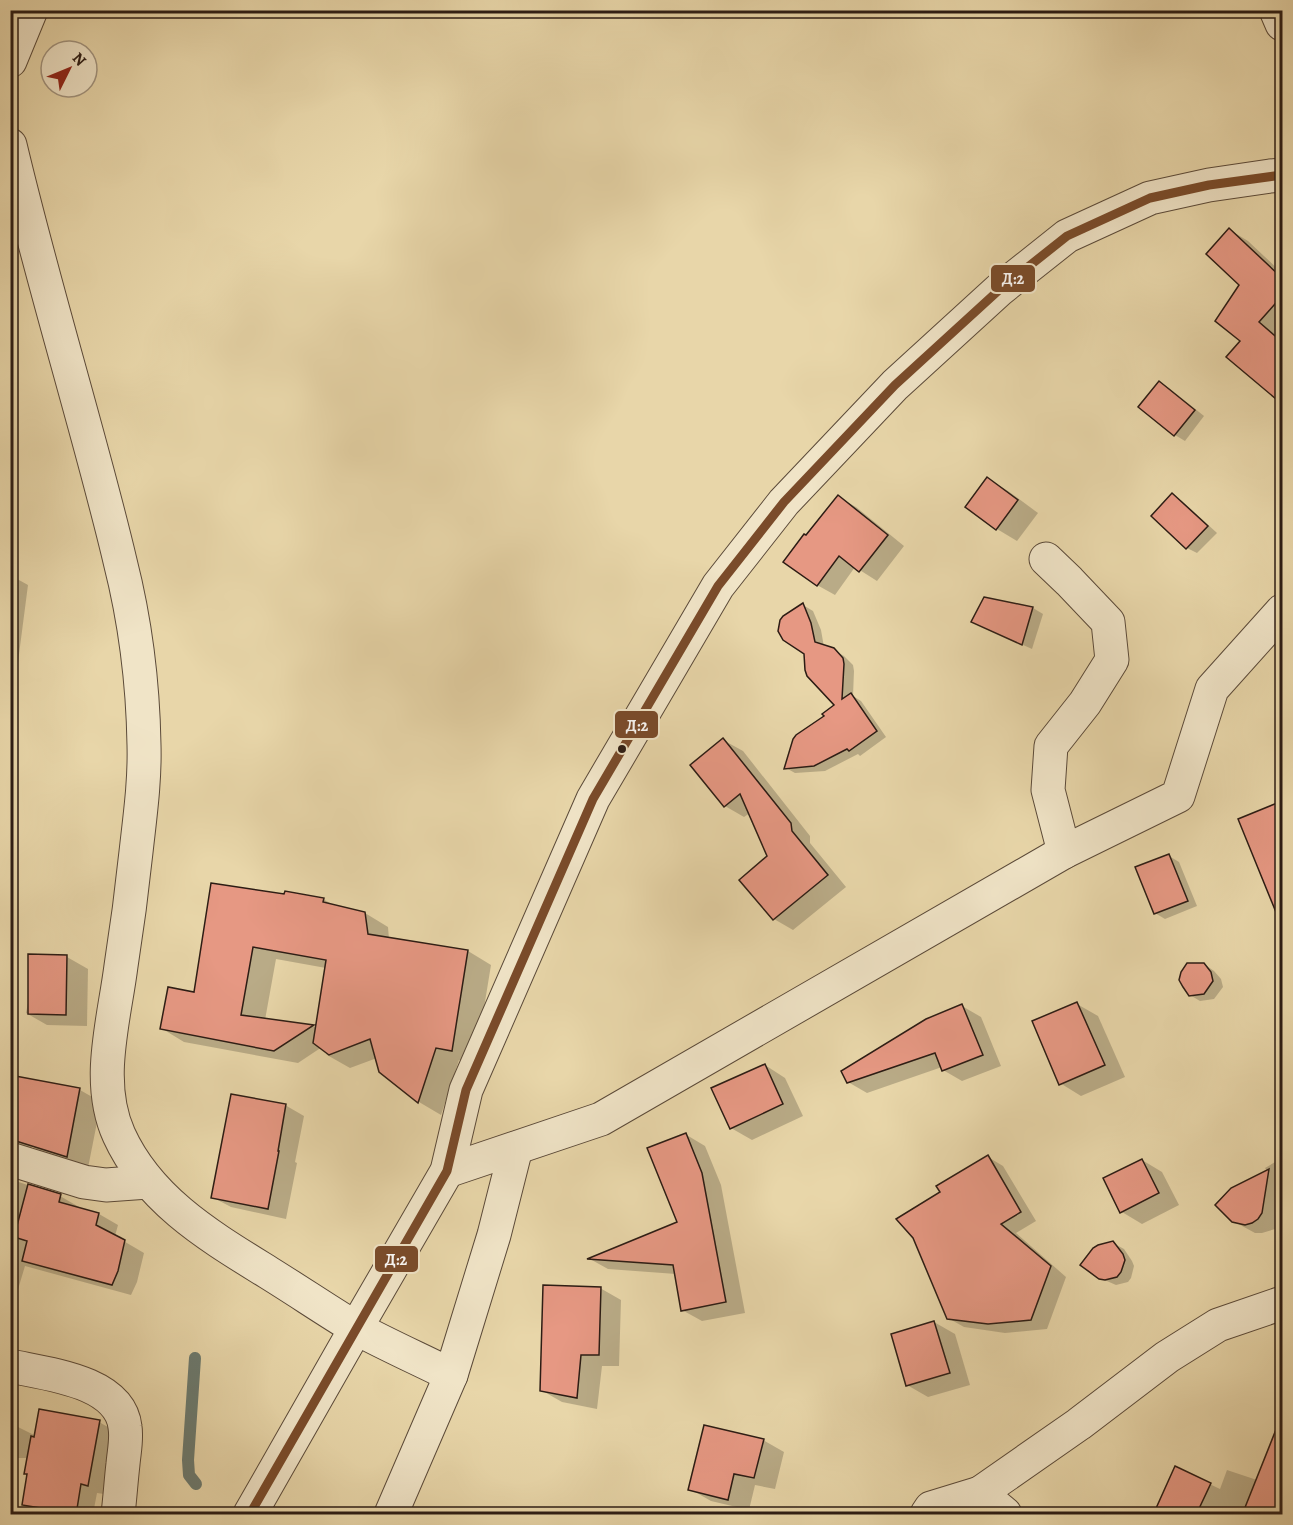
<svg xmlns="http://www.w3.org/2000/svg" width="1293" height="1525" viewBox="0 0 1293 1525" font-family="Alegreya,serif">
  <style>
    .shadow { fill: #0003; fill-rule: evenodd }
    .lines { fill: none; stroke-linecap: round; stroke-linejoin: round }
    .stream { stroke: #6c7a6f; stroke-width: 12 }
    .building { fill: #e69883; stroke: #2c1c14; stroke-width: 1.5 }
    .minor-casing { stroke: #5b4a39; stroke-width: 35 }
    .minor { stroke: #f0e4c7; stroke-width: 33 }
    .bus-1-casing { stroke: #f0e4c7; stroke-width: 14 }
    .bus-1 { stroke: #7a4b2a; stroke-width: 9 }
    .bus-dot { fill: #2c1c14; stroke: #f0e4c7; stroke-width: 2 }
    .line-badge { stroke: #f0e4c7; stroke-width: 2 }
    .badge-label { font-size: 16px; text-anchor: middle; font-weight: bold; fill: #fff }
  </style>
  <rect width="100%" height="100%" fill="#e8d6a9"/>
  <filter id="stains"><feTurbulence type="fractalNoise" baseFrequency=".00333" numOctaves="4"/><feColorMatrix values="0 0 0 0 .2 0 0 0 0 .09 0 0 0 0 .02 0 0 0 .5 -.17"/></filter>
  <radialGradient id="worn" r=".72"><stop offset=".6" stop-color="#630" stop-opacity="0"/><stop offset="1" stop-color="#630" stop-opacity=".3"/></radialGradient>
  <g class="shadow">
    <polygon points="1230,230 1248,241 1282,273 1282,328 1276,334 1282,339 1282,402 1229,357 1242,341 1241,285"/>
    <polygon points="1159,382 1169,388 1204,416 1185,441 1175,435 1140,407"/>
    <polygon points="988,479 1008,491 1038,513 1017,541 997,529"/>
    <polygon points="1172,495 1182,501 1217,533 1197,553 1187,548 1153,516"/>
    <polygon points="838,497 856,507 904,546 877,581 855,567 835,595 817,585 806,537"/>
    <polygon points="10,575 28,585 18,662 15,662 10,698"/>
    <polygon points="984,598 1033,608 1043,614 1032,649 983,627"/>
    <polygon points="803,605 813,611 821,630 824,647 834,650 844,656 853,665 854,671 853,696 861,701 886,737 860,756 858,754 825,771 795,773 786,768 837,705 809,675"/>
    <polygon points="723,740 743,751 810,836 810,843 846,887 793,930 774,919 769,856 750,813 744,817 725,806"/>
    <polygon points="1280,804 1282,806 1282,883 1281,883"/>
    <polygon points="1169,856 1179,862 1197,906 1165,919 1155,913"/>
    <path d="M212 884 323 899 335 906 365 913 388 927 389 939 468 951 491 965 475 1063 459 1060 441 1115 419 1102 380 1071 377 1058 350 1068 327 1055 322 1047 298 1063 184 1042 161 1028 195 994ZM276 959 326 968 317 1028 313 1026 265 1020Z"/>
    <polygon points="67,957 88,969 87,1026 47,1025 26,1013 29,998"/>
    <polygon points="1204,964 1214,971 1221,979 1223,987 1214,999 1200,1001 1190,995"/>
    <polygon points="1077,1004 1098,1016 1125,1077 1081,1096 1060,1083"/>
    <polygon points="962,1006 981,1017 1001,1066 962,1081 943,1070 942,1067 867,1093 848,1082"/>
    <polygon points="765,1065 785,1078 803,1116 752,1140 731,1128"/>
    <polygon points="28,1080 80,1090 101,1102 88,1168 49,1156 31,1146 34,1152 10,1149 10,1124"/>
    <polygon points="285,1105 304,1116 295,1162 297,1163 286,1219 231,1207 212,1197"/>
    <polygon points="685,1134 705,1146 721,1185 745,1313 702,1321 682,1310 676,1274 608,1269 590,1259 679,1223"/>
    <polygon points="988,1157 1003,1166 1036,1221 1016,1233 1066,1277 1047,1329 1005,1333 964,1327 948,1318 942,1192"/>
    <polygon points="1282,1158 1282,1227 1262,1233 1255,1233 1233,1221 1268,1172 1265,1168"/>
    <polygon points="1142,1160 1162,1172 1179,1205 1142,1224 1122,1212"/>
    <polygon points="10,1179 60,1196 79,1207 78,1209 99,1214 118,1225 115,1236 144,1253 137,1282 131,1295 25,1266 10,1316"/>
    <polygon points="1113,1243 1124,1249 1132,1261 1134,1266 1131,1278 1128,1282 1116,1285 1100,1278"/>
    <polygon points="600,1288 621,1300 619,1366 602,1366 597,1409 562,1402 541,1390"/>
    <polygon points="934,1322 955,1334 970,1385 928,1397 907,1385"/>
    <polygon points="99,1422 115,1431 104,1494 97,1493 93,1514 43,1514 23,1504 28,1474 28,1458 10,1458 10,1423 36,1436"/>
    <polygon points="763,1440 784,1452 775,1489 755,1485 749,1510 711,1501 690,1489"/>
    <polygon points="1263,1465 1282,1473 1282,1514 1222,1514 1218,1508 1215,1514 1168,1514 1176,1468 1220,1489 1227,1470 1257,1480"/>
  </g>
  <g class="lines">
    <polyline class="stream" points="195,1358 188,1460 189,1475 196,1484"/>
  </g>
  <g class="building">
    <polygon points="1229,228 1282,278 1282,296 1259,322 1282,342 1282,404 1226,357 1240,341 1215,321 1239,285 1206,254"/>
    <polygon points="1159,381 1195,410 1174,436 1138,407"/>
    <polygon points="987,477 1018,500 996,530 965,507"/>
    <polygon points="1172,493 1208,526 1186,549 1151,516"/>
    <polygon points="838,495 888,535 859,572 839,556 817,586 783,562 804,534 806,535"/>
    <polygon points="984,597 1033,607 1022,645 971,622"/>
    <polygon points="803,603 811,623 815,642 834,648 843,658 844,664 842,699 851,693 877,731 849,751 847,749 814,766 784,769 793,739 796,735 824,716 822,714 834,705 807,676 805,670 804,654 783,640 778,631 780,620 783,616"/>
    <polygon points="723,738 791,823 792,831 828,875 773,920 739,880 767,856 740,794 724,807 690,765"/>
    <polygon points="1282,801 1282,927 1238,819"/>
    <polygon points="1169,854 1188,901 1154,914 1135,867"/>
    <polygon points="211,883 284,894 285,891 324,898 323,902 365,912 368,934 468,950 452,1051 436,1048 418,1103 379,1072 370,1039 329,1055 313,1043 326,960 253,947 241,1015 314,1025 274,1051 160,1029 168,987 194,992"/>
    <polygon points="28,954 67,955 66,1015 28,1014"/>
    <polygon points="1187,963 1204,963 1211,972 1213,981 1204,994 1189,996 1183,987 1179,980 1181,972"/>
    <polygon points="1077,1002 1105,1065 1059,1085 1032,1021"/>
    <polygon points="962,1004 983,1055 942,1071 935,1053 847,1083 841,1071 926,1019"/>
    <polygon points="765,1064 783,1104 730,1129 711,1088"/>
    <polygon points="10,1075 80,1088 67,1157 16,1141 10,1141"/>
    <polygon points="231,1094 286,1104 278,1151 279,1151 268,1209 211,1198"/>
    <polygon points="686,1133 702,1173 726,1302 681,1311 673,1265 587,1259 677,1222 647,1148"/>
    <polygon points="988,1155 1021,1212 1001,1224 1051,1266 1031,1320 988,1324 947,1319 913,1238 896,1219 940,1192 936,1186"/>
    <polygon points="1142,1159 1159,1193 1120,1213 1103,1178"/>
    <polygon points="1269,1169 1262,1213 1258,1219 1252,1223 1245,1225 1232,1222 1215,1205 1231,1188"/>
    <polygon points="28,1184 61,1194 59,1202 99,1213 96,1225 125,1240 118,1271 112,1285 22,1261 27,1241 14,1237"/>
    <polygon points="1113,1241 1123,1254 1125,1260 1121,1272 1117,1277 1105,1280 1099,1279 1080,1265 1093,1248 1098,1245"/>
    <polygon points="543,1285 601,1287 599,1355 581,1355 577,1398 540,1391"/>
    <polygon points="934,1321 950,1373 906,1386 891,1334"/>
    <polygon points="39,1409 100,1420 88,1486 81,1484 76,1515 41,1515 40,1508 22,1505 27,1474 24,1474 31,1436 34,1437"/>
    <polygon points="1281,1417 1282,1417 1282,1515 1242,1515"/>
    <polygon points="704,1425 764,1439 754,1478 734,1474 728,1500 688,1490"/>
    <polygon points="1175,1466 1211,1483 1196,1515 1153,1515"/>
  </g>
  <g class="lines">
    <g class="minor-casing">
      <g id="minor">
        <polyline points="1276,10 1282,24"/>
        <polyline points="10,61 31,10"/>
        <path d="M10 145C36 255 68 362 97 471 105 501 113 531 120 561 135 620 143 684 144 745 145 781 140 816 136 852 132 890 127 928 121 966 114 1021 95 1082 119 1135 149 1201 211 1237 269 1273 298 1291 326 1310 354 1327 385 1344 419 1359 451 1375"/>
        <polyline points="1046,559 1069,581 1108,622 1112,660 1085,703 1051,746 1048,790 1064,852"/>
        <polyline points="10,1159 84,1182 106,1185 148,1182"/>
        <polyline points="447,1171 601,1119 1064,852 1178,796 1212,689 1282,611"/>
        <path d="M10 1366C47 1374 120 1381 125 1427 127 1439 124 1452 123 1464 121 1481 120 1498 118 1514"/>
        <polyline points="980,1493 1079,1424 1167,1357 1218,1325 1282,1303"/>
        <polyline points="250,1514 356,1328 447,1171 466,1090 593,799 718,586 784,502 895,385 999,290 1067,236 1150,198 1209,185 1270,176 1282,175"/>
        <polyline points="391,1514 451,1375 494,1235 516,1148"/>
        <polyline points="927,1514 931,1508 980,1493 1005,1514"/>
      </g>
    </g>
    <use href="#minor" class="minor"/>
    <g class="bus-1-casing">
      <polyline id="bus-1" points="250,1514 447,1171 466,1090 593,799 718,586 784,502 895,385 999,290 1067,236 1150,198 1209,185 1282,175"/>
    </g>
    <use href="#bus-1" class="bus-1"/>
  </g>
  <circle class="bus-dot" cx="622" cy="749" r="5"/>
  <g class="line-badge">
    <rect x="990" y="264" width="46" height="29" rx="6" fill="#7a4b2a"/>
    <rect x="614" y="710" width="45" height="29" rx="6" fill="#7a4b2a"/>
    <rect x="374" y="1245" width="45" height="28" rx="6" fill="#7a4b2a"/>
  </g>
  <g class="badge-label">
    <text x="1013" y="284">Д:2</text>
    <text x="637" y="731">Д:2</text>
    <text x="396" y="1265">Д:2</text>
  </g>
  <rect width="1293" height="1525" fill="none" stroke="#e8d6a9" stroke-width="36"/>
  <rect x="12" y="12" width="1269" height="1501" fill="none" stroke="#2c1c14" stroke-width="3"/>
  <rect x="18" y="18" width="1257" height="1489" fill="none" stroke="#2c1c14" stroke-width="1.5"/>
  <g transform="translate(69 69) rotate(47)"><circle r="28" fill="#f0e4c7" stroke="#a2947f" stroke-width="1.5"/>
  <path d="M0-4.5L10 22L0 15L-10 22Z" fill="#8f2418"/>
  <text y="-9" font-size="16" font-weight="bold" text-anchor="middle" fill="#2c1c14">N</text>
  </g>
  <rect width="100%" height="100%" filter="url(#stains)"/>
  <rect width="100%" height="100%" fill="url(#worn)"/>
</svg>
